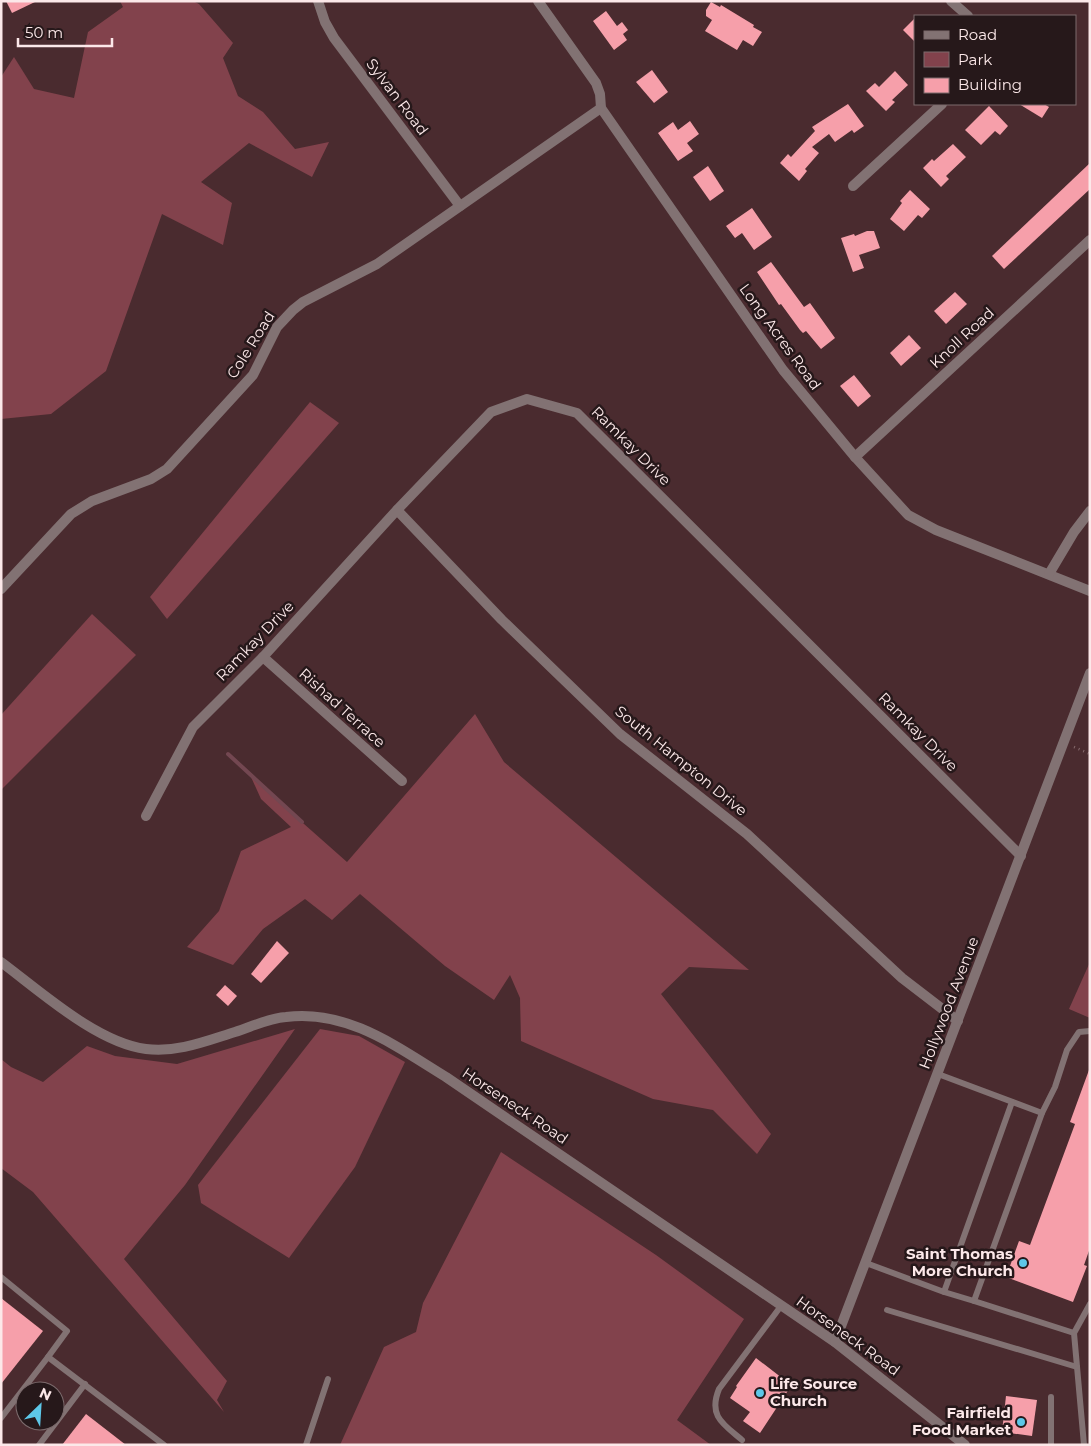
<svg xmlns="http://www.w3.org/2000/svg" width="1091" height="1446" viewBox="0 0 1091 1446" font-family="Montserrat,sans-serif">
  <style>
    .green { fill: #82424c }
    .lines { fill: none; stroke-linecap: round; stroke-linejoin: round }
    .stream { stroke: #734751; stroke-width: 4 }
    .building { fill: #f69faa }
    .path { stroke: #866b6e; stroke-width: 2.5; stroke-dasharray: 1 4; stroke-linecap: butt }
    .service { stroke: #827273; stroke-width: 6 }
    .minor { stroke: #827273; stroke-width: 10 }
    .tertiary { stroke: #827273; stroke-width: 10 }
    .poi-dot { fill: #5dc7e8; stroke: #26181a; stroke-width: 2 }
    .labels { text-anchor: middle; stroke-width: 5; stroke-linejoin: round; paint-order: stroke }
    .street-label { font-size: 15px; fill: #fce8e9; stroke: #26181a }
    .poi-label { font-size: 15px; font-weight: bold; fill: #fce8e9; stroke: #26181a; text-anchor: end }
  </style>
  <rect width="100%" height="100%" fill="#4a2b2f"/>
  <g class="green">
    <polygon points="120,1 193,1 199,4 233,43 223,58 238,96 263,112 295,149 329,142 312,177 249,143 201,182 232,203 223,245 162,214 106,371 51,414 1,419 1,77 14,57 34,89 74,98 88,32 123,7"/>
    <polygon points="310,402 339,423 167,619 150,597"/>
    <polygon points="92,614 136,655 1,790 1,715"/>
    <polygon points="475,714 504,762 749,970 689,967 661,994 771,1134 757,1154 713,1110 653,1099 521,1041 520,998 510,975 494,1000 445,966 360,894 332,920 305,899 263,929 233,965 187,947 219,911 241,851 291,827 261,799 251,777 347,862"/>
    <polygon points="1090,962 1090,1018 1069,1009"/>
    <polygon points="295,1029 185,1185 124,1259 227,1381 217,1400 224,1412 33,1192 1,1168 1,1059 11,1067 43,1082 87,1046 115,1056 177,1064"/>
    <polygon points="320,1029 359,1036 405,1062 355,1167 289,1258 201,1203 198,1185"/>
    <polygon points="501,1152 656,1255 744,1319 677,1420 711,1445 340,1445 384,1347 416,1332 423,1303"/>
  </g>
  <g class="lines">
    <polyline class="stream" points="228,754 302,822"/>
  </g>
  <g class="building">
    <polygon points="6,1 37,1 12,13"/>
    <polygon points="711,2 720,7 721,5 754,25 753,27 762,32 753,46 743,40 737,50 705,31 712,20 706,16 706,10"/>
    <polygon points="606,11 617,26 622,22 628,30 623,34 627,40 614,50 593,21"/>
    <polygon points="915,18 915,42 903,30"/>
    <polygon points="652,70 668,92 654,103 636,82"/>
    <polygon points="895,71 908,85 892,100 895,102 886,111 866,91 875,83 879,87"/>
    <polygon points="848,104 864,126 854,133 852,130 835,142 829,134 812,147 819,153 805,169 807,171 799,181 780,163 788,154 791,157 815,131 812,127"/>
    <polygon points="1019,104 1044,104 1049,107 1042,118"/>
    <polygon points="989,106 1008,126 1000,135 995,131 981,145 965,130"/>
    <polygon points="690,121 699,134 687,143 693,151 678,161 658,133 673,122 678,130"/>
    <polygon points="953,144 966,157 946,176 949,179 941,187 923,168 932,159 934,161"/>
    <polygon points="1090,163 1090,189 1004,269 992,256"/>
    <polygon points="708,166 724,191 710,201 693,177"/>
    <polygon points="910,190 930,209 922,218 918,215 904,231 890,219 902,203 900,201"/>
    <polygon points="752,208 772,237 754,250 742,233 735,238 726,226"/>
    <polygon points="867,231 874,231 880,248 859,255 864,268 853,272 841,238 854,234 855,236"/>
    <polygon points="771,262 804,307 810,303 835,338 821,349 806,331 803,333 800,330 781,304 779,305 757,272"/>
    <polygon points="955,292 967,304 946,324 934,311"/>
    <polygon points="909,335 921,348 901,366 890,353"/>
    <polygon points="854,375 871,396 858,407 840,386"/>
    <polygon points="277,941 289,953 261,983 251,974"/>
    <polygon points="225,985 237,996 228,1006 216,995"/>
    <polygon points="1089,1070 1090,1248 1084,1265 1087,1266 1073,1302 1006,1277 1019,1241 1030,1245 1075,1124 1070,1122"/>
    <polygon points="1,1298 43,1331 1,1384"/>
    <polygon points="756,1358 782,1378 779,1383 789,1389 760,1433 743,1421 750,1412 730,1398 737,1387 736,1386"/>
    <polygon points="1006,1396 1037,1400 1032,1436 1002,1432"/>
    <polygon points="86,1414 126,1445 62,1445"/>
  </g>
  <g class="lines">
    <polyline class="path" points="1074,747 1090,754"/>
    <g class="service">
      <polyline points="938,1074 1042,1113 974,1301 1074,1333 1084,1445"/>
      <polyline points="1042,1113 1055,1087 1067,1050 1079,1032 1090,1031"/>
      <polyline points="866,1263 944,1292"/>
      <polyline points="1,1277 67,1331 48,1357 164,1445"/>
      <polyline points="974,1301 944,1292 1012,1102"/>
      <polyline points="887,1310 1077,1367"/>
      <polyline points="1074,1333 1090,1304"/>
      <polyline points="1,1418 48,1357"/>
      <path d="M742 1440C723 1424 708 1416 719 1389L781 1306"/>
      <polyline points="39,1445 85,1384"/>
      <polyline points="306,1445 328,1379"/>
      <polyline points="1051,1445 1051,1397"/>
    </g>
    <g class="minor">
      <polyline points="318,1 325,22 334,38 460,206"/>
      <polyline points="538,1 596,83 600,94 601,108 783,370 855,457 908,515 936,530 1090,591"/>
      <polyline points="951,1 968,16"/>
      <polyline points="853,186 942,104"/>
      <polyline points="855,457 1090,240"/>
      <polyline points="397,510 502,620 620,734 747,834 902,978 958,1021"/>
      <polyline points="1049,574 1074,532 1090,511"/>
      <polyline points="1,589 71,514 92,501 151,479 167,469 253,375 277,327 293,310 303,302 377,264 601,108"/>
      <polyline points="263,657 402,781"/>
      <polyline points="146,816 193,727 263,657 397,510 491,412 527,399 577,413 1021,856"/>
    </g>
    <g class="tertiary">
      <path d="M1 962C40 991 97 1043 146 1049 177 1053 206 1041 235 1032 251 1027 269 1018 286 1017 347 1009 397 1047 446 1077L835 1342 965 1445"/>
      <polyline points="835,1342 1090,673"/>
    </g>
  </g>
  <g class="poi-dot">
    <circle cx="1023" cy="1263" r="5"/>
    <circle cx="760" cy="1393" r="5"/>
    <circle cx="1021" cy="1422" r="5"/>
  </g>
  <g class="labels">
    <g class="street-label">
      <text transform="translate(397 97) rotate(53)" y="5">Sylvan Road</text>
      <text transform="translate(780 337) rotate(54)" y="5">Long Acres Road</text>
      <text transform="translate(962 338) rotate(-43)" y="5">Knoll Road</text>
      <text transform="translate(251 345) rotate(-58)" y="5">Cole Road</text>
      <text transform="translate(631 446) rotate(45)" y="5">Ramkay Drive</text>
      <text transform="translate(255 641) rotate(-46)" y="5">Ramkay Drive</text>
      <text transform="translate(342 708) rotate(42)" y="5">Rishad Terrace</text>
      <text transform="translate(918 732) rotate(45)" y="5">Ramkay Drive</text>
      <text transform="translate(681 761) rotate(39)" y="5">South Hampton Drive</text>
      <text transform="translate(949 1003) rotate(-69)" y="5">Hollywood Avenue</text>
      <text transform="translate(515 1106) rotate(34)" y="5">Horseneck Road</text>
      <text transform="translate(848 1336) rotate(36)" y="5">Horseneck Road</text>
    </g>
    <g class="poi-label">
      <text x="1013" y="1259">Saint Thomas<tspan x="1013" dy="17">More Church</tspan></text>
      <text x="770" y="1389" text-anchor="start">Life Source<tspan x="770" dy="17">Church</tspan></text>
      <text x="1011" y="1418">Fairfield<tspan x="1011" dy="17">Food Market</tspan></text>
    </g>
  </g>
  <rect width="1091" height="1446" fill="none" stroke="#fce8e9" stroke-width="5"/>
  <rect x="914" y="15" width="162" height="90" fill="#26181a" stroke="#7c6b6d"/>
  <rect x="924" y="31" width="25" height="8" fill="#827273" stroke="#7c6b6d"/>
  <text x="958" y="40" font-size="15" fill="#fce8e9">Road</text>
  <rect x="924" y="52" width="25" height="15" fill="#82424c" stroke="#7c6b6d"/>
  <text x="958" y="65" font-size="15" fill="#fce8e9">Park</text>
  <rect x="924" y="78" width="25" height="15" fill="#f69faa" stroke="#7c6b6d"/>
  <text x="958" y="90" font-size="15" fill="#fce8e9">Building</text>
  <g transform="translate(40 1406) rotate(25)"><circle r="24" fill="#26181a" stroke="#7c6b6d"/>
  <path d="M0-4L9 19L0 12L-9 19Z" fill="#5dc7e8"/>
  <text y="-8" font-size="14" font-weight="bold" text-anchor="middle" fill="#fce8e9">N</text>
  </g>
  <path d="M18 38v8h94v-8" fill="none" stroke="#fce8e9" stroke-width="2.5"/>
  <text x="25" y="38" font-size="15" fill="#fce8e9" stroke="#26181a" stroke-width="4" paint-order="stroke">50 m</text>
</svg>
